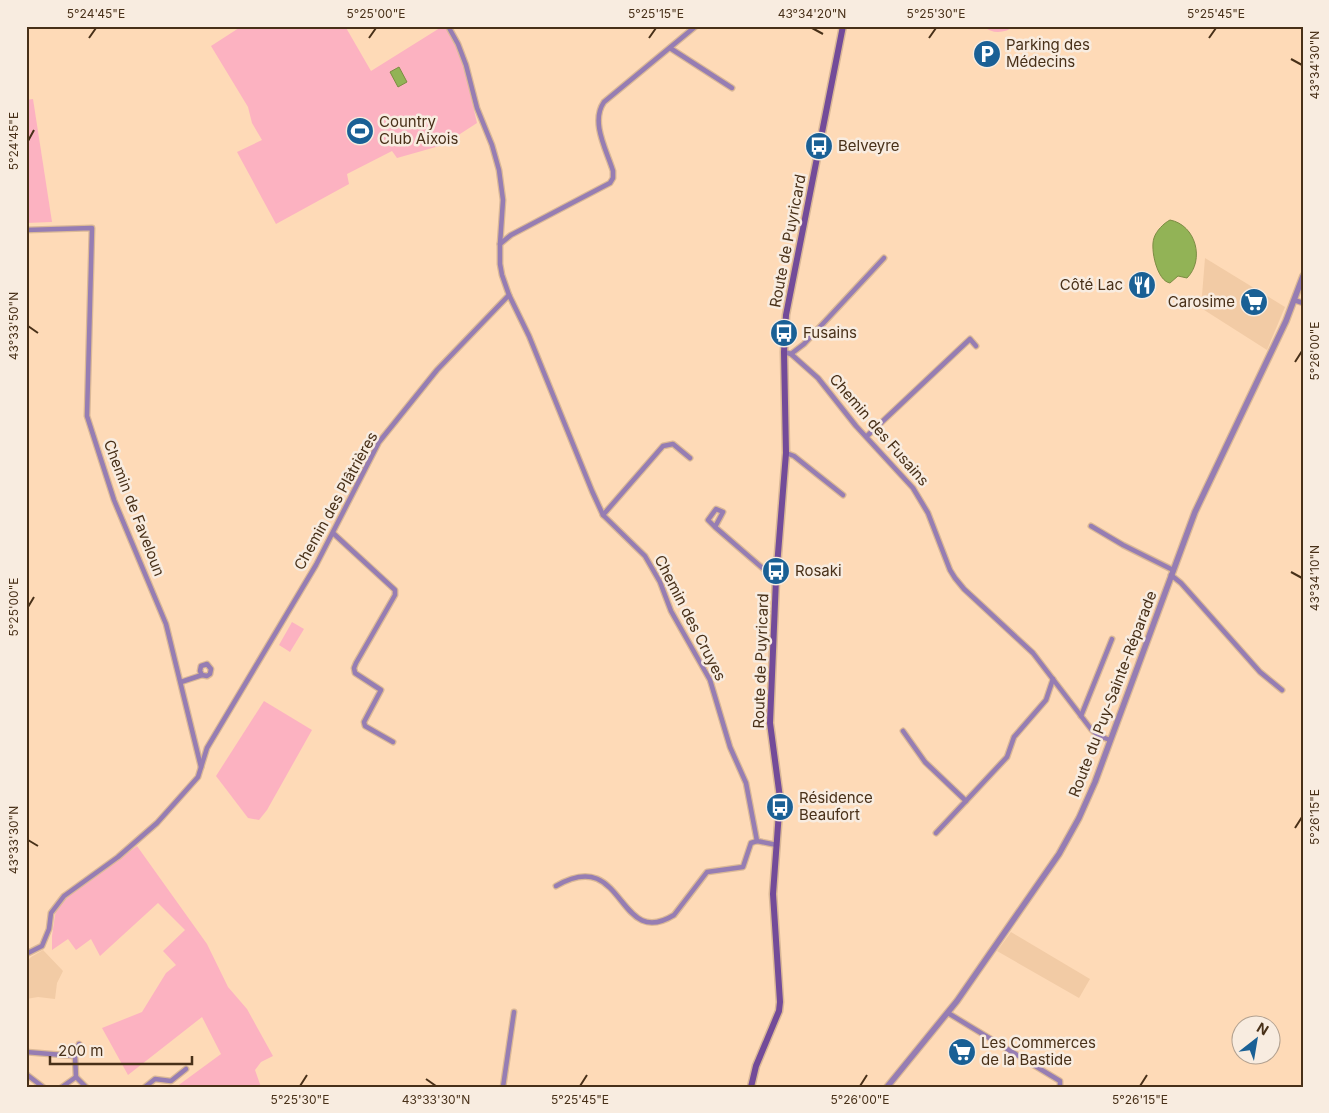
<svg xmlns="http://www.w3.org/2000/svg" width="1329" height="1113" viewBox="0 0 1329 1113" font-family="Inter,sans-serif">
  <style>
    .built { fill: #f2cba5 }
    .green { fill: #fcb2c1 }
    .water { fill: #92b356; stroke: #7c8c43 }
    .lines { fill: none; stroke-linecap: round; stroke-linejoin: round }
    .stream { stroke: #7c8c43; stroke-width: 1 }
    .minor-casing { stroke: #dab897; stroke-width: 7 }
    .tertiary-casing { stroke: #dab897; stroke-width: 8 }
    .secondary-casing { stroke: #dab897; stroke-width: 9 }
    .minor { stroke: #967db3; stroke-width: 4.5 }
    .tertiary { stroke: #967db3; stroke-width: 5.5 }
    .secondary { stroke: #734b99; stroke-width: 6 }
    .ticks { fill: none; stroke: #483018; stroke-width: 2 }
    .labels { text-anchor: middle; stroke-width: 5; stroke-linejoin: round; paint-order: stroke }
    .poi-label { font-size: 15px; fill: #483018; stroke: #f8ece0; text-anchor: start }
    .street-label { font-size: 15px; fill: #483018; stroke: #f8ece0 }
    .neatline { fill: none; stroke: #483018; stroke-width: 2 }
    .ticks-label { font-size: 12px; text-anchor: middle; fill: #483018 }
  </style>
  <rect width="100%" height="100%" fill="#fedab7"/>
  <g class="built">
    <polygon points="1205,258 1285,307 1267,350 1201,308"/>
    <polygon points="1011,932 1090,979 1079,998 997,951"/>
    <polygon points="43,950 63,971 57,983 55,999 38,997 26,999 26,962 31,957"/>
  </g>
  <g class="green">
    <polygon points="242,26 345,26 371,71 443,26 445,26 457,47 464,67 477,123 443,145 397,158 392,151 347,174 349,184 276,224 237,152 262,140 252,123 248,107 211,46"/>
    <path d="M983 26 999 27 1002 29 1004 26H1015C1005 33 993 35 983 26Z"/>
    <polygon points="33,99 52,222 26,223 26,100"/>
    <polygon points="292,622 304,629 290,652 279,645"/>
    <polygon points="264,701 312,730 267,810 259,820 248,818 216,776"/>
    <polygon points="137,846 207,944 228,987 247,1009 273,1056 261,1062 255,1070 261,1087 176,1087 221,1054 202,1017 128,1075 102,1028 142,1012 166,973 176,965 163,951 185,930 158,903 100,956 91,939 76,950 68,939 52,950 52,936 55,915 57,907 65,899"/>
  </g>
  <g class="water">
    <polygon points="399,67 407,82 398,87 390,72"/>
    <path d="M1170 220C1196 225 1205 260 1187 278L1178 276 1170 283C1157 281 1150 249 1154 238 1156 231 1164 223 1170 220Z"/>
  </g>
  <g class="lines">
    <polyline class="stream" points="1298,26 1303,27"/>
    <g class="minor-casing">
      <g id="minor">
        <polyline points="448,26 458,44 466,65 477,108 492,145 499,170 503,200 500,244 500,264 502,275 509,295 529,336 592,491 603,515 645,556 660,582 671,611 710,680 730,747 746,783 757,841 777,845"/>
        <polyline points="670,48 732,88"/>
        <polyline points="26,230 92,228 87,416 114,500 166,624 201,767"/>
        <path d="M500 244 511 235 610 183 613 178V171C607 151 590 122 604 102L696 26"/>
        <polyline points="1294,300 1303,303"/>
        <polyline points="784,352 791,354 818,378 856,426 913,488 928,513 950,570 955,578 964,589 1033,653 1091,729 1099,736 1110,740"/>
        <polyline points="791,354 804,344 884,258"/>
        <polyline points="867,436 970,339 976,346"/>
        <polyline points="786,453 794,456 843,495"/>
        <polyline points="603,515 663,446 673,444 690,458"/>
        <polyline points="1091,526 1123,545 1173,570"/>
        <polyline points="715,527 723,512 716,509 708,520 715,527 774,578 776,579"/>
        <polyline points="333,533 395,590 395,595 356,663 354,668 355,673 381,690 364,722 365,726 393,742"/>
        <polyline points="1171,575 1181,583 1260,672 1282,690"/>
        <polygon points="207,664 211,669 210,674 207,676 202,675 200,671 201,666"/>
        <polyline points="181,682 202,675"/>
        <polyline points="1081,716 1112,639"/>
        <polyline points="903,731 925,762 966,801"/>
        <polyline points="936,833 1007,757 1014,737 1046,700 1053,679"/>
        <path d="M556 886C626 845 616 951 674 915L707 872 743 867 751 843 757 841"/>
        <polyline points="26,954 42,946 49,929 51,913 64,896 118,857 157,823 198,777 207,748 316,565 379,442 437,370 509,295"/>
        <polyline points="948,1013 1060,1081 1060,1087"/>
        <polyline points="26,1052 75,1056"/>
        <polyline points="26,1074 43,1087"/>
        <polyline points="76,1077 86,1087"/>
        <polyline points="62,1087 76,1077 75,1056 79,1044"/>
        <polyline points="145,1087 155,1079 171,1081 186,1069"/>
        <polyline points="503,1087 514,1012"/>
      </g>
    </g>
    <g class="tertiary-casing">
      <polyline id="tertiary" points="887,1087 957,1001 1059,854 1079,818 1095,782 1195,512 1286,321 1303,276"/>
    </g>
    <g class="secondary-casing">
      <polyline id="secondary" points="751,1087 756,1066 779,1011 780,1002 773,894 780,798 770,723 776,579 786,453 784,352 786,315 843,26"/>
    </g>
    <use href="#minor" class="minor"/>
    <use href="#tertiary" class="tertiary"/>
    <use href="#secondary" class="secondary"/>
  </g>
  <path class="ticks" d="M812 28 823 34M89 38 96 28M369 38 376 28M649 38 656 28M929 38 936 28M1209 38 1216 28M1291 59 1302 65M28 141 34 130M28 326 38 333M1295 362 1302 351M1291 572 1302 578M28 607 34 597M1295 828 1302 817M28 840 38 846M426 1079 436 1086M300 1086 307 1075M580 1086 587 1075M860 1086 867 1075M1140 1086 1147 1075"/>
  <defs>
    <g id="parking-disc" transform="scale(1.4375)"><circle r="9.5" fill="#1a6095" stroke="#f8ece0"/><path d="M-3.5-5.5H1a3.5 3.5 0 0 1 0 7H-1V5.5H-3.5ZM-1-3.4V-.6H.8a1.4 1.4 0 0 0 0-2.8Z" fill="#fff"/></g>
    <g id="stadium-disc" transform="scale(1.4375)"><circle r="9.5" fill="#1a6095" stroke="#f8ece0"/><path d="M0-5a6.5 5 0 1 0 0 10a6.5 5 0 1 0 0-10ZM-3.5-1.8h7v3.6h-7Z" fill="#fff"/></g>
    <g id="bus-disc" transform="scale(1.4375)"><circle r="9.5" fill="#1a6095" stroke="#f8ece0"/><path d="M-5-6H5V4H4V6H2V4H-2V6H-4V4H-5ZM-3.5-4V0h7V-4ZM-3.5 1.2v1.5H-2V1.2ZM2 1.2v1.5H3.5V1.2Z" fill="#fff"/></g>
    <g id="restaurant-disc" transform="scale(1.4375)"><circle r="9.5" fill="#1a6095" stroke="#f8ece0"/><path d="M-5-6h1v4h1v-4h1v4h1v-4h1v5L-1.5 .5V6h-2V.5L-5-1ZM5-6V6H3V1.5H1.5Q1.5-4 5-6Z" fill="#fff"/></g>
    <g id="supermarket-disc" transform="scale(1.4375)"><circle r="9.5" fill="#1a6095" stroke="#f8ece0"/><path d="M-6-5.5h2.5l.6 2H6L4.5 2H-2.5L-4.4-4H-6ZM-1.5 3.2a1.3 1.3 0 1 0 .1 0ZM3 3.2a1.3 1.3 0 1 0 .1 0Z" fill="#fff"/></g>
  </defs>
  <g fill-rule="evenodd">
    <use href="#parking-disc" x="987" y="54"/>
    <use href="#stadium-disc" x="360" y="131"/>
    <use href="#bus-disc" x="819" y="146"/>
    <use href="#restaurant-disc" x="1142" y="285"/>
    <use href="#supermarket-disc" x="1254" y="302"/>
    <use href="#bus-disc" x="784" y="333"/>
    <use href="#bus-disc" x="776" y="571"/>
    <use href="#bus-disc" x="780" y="807"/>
    <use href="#supermarket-disc" x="962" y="1052"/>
  </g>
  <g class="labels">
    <g class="poi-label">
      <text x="1006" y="50">Parking des<tspan x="1006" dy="17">Médecins</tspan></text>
      <text x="379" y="127">Country<tspan x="379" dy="17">Club Aixois</tspan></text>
      <text x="838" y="151">Belveyre</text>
      <text x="1123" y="290" text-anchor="end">Côté Lac</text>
      <text x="1235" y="307" text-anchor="end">Carosime</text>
      <text x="803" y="338">Fusains</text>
      <text x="795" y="576">Rosaki</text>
      <text x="799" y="803">Résidence<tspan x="799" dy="17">Beaufort</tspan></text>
      <text x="981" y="1048">Les Commerces<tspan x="981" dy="17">de la Bastide</tspan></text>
    </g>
    <g class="street-label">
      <text transform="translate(788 241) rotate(-79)" y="5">Route de Puyricard</text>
      <text transform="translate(879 430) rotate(49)" y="5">Chemin des Fusains</text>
      <text transform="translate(336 501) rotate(-61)" y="5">Chemin des Plâtrières</text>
      <text transform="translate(134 508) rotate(69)" y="5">Chemin de Faveloun</text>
      <text transform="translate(690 618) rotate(63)" y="5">Chemin des Cruyes</text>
      <text transform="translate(761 661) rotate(-88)" y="5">Route de Puyricard</text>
      <text transform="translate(1113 694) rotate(-69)" y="5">Route du Puy-Sainte-Réparade</text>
    </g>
  </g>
  <rect width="1329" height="1113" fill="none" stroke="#f8ece0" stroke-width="55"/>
  <g transform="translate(1256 1040) rotate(31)"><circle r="24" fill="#f8ece0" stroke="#b2a190"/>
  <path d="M0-4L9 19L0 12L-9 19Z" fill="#1a6095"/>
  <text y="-8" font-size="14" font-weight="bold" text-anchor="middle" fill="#483018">N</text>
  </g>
  <path d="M50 1056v8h142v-8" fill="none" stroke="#483018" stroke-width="2.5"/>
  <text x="58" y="1056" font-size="15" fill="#483018" stroke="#f8ece0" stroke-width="4" paint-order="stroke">200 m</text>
  <rect x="28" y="28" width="1274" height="1058" class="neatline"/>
  <g class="ticks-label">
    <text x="96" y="18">5°24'45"E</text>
    <text x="376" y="18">5°25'00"E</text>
    <text x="656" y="18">5°25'15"E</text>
    <text x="812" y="18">43°34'20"N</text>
    <text x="936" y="18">5°25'30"E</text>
    <text x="1216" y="18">5°25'45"E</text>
    <text transform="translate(1315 65) rotate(-90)" y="4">43°34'30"N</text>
    <text transform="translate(14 141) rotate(-90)" y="4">5°24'45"E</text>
    <text transform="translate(14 326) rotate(-90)" y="4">43°33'50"N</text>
    <text transform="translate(1315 351) rotate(-90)" y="4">5°26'00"E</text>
    <text transform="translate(1315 578) rotate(-90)" y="4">43°34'10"N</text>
    <text transform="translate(14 607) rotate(-90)" y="4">5°25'00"E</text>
    <text transform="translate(1315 817) rotate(-90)" y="4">5°26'15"E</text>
    <text transform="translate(14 840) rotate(-90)" y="4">43°33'30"N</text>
    <text x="300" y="1104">5°25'30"E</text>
    <text x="436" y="1104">43°33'30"N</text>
    <text x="580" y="1104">5°25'45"E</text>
    <text x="860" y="1104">5°26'00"E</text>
    <text x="1140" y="1104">5°26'15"E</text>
  </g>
</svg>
